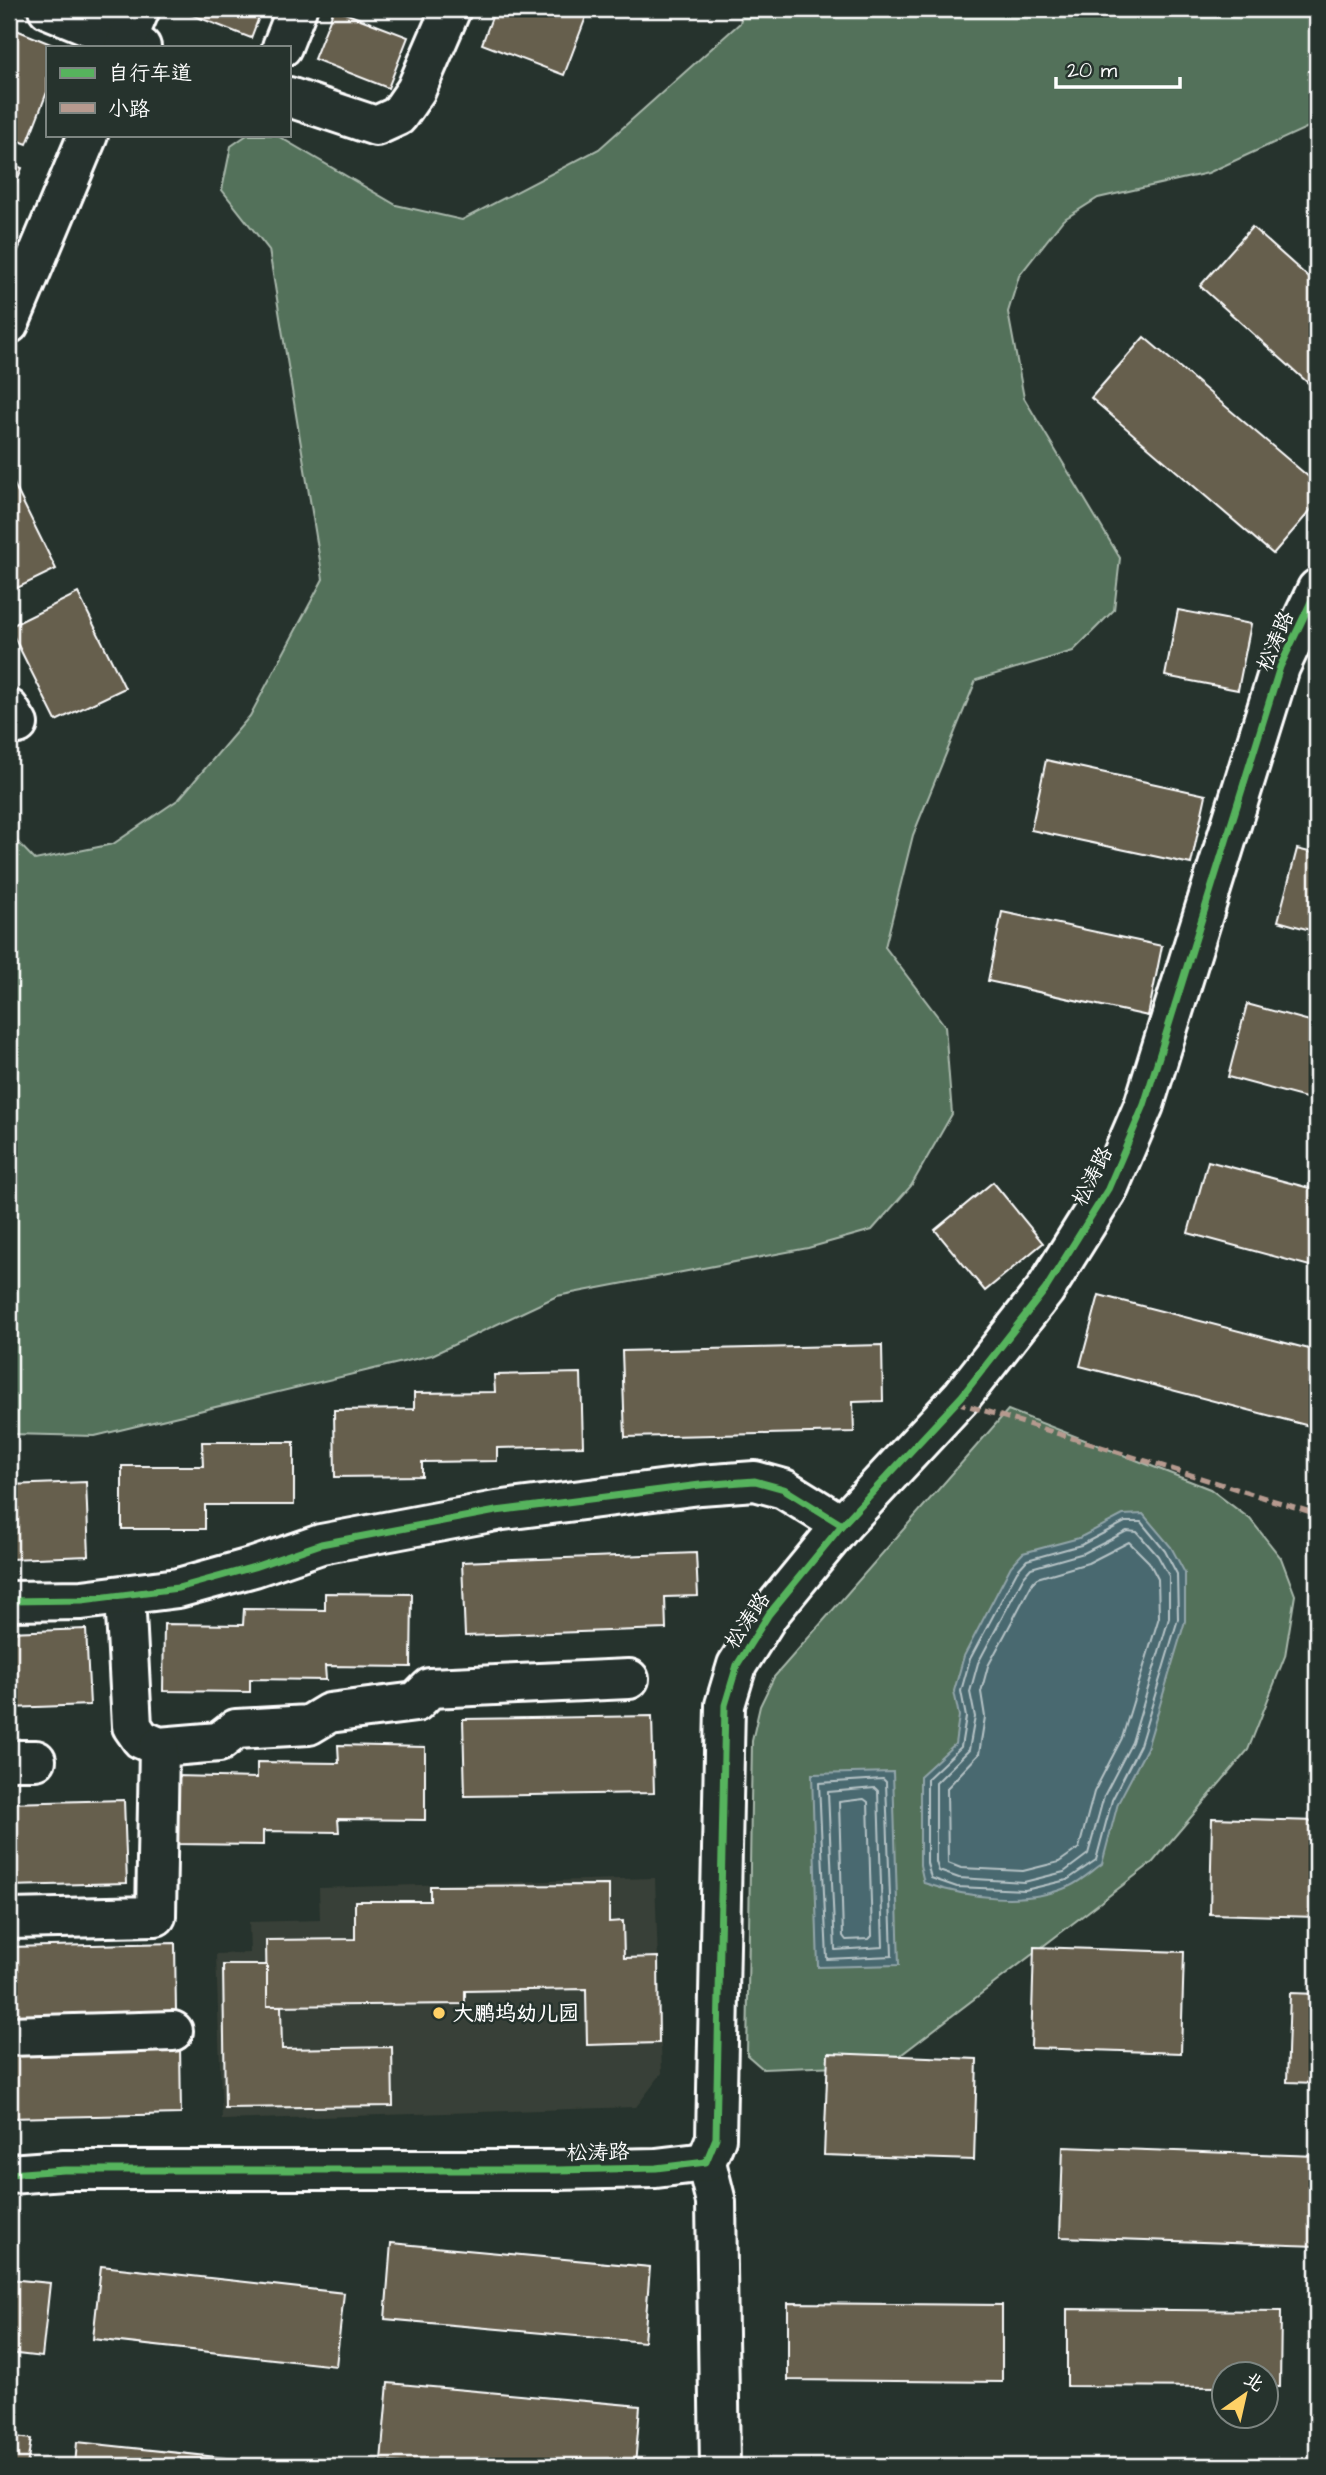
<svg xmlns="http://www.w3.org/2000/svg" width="1326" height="2475" viewBox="0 0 1326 2475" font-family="'Architects Daughter','LXGW WenKai TC',sans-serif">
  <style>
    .built { fill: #394037 }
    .green { fill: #53715a; stroke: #a9b8ac; stroke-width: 2 }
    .water { fill: #496970; stroke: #92a5a9; stroke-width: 2 }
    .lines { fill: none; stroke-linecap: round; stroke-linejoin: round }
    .shore { stroke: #b6c3c6; stroke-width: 2 }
    .building { fill: #665f4e; stroke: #fff; stroke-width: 2 }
    .minor-casing { stroke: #fff; stroke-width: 44 }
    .minor { stroke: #26332d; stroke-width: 38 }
    .quiet { stroke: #b69a8f; stroke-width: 5; stroke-dasharray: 10 5; stroke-linecap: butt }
    .cycleway-casing { stroke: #26332d; stroke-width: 11 }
    .cycleway { stroke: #56b35d; stroke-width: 7 }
    .poi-dot { fill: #ffd166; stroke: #26332d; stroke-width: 2.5 }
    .labels { text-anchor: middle; stroke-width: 5; stroke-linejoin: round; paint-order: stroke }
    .street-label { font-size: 21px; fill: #fff; stroke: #26332d }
    .poi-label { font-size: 21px; font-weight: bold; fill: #fff; stroke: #26332d; text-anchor: start }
  </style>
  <rect width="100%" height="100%" fill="#26332d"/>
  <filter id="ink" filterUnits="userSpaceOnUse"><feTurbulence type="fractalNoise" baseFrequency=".0143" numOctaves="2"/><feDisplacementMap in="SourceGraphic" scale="14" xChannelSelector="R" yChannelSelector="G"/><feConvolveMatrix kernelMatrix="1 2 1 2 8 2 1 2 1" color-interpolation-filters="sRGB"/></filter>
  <g filter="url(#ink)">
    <polygon class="built" points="655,1878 662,2073 636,2107 222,2120 216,1954 250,1953 249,1922 320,1920 319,1888"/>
    <g class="green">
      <polygon points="743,9 1317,9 1317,123 1208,173 1098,198 1063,220 1019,276 1008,312 1024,398 1120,558 1114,610 1073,651 976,680 913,835 885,947 945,1026 952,1114 911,1186 872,1230 808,1248 557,1296 432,1355 95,1436 9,1434 9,833 35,860 113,844 179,799 250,716 323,579 269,250 222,190 231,146 247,135 276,135 396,205 462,220 599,149 740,23"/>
      <polygon points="1008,1410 1210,1489 1250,1519 1281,1558 1295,1595 1285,1656 1248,1750 1153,1862 889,2064 763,2069 747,2055 752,1741 760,1706 774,1677"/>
    </g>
    <g class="water">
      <path d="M1143 1514 1171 1547 1185 1573V1621L1147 1748 1118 1803 1102 1864C1092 1871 1081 1881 1070 1886 1026 1906 968 1898 924 1883L920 1865V1776L955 1744 959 1716 954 1691 964 1656 1011 1566 1023 1553 1079 1538 1123 1515Z"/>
      <polygon points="893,1772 899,1965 818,1967 812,1774"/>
    </g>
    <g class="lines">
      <g class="shore">
        <polygon points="1125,1522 1141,1522 1165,1551 1177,1574 1178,1619 1140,1745 1112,1800 1096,1860 1067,1880 1025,1890 957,1887 931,1878 927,1863 927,1779 961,1747 966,1717 961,1691 970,1659 1017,1571 1027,1560 1081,1545"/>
        <polygon points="1127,1531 1137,1532 1158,1556 1169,1576 1169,1618 1132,1742 1104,1796 1088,1854 1064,1872 1024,1882 959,1878 939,1871 936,1862 936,1783 969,1750 975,1717 970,1692 978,1663 1024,1576 1031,1568 1084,1553"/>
        <polygon points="1129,1542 1149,1562 1158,1579 1159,1617 1122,1738 1094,1792 1079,1848 1059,1862 1023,1871 961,1868 948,1863 947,1788 979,1754 985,1717 981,1692 988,1666 1033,1582 1037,1578 1088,1563"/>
        <polygon points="883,1779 886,1782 892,1956 827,1959 819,1783"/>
        <polygon points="875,1788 878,1791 883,1947 835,1950 828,1792"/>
        <polygon points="864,1799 868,1802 872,1936 869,1939 846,1940 843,1936 839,1802"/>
      </g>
    </g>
    <g class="building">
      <polygon points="177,9 262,9 251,38"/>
      <polygon points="334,9 408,37 388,88 314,59"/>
      <polygon points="495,9 589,9 564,75 482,44"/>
      <polygon points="9,27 58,47 47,47 47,92 27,144 9,137"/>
      <polygon points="9,163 22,168 9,202"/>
      <polygon points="1252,227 1317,285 1317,391 1200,286"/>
      <polygon points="1144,337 1317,484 1317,503 1273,554 1091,398"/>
      <polygon points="9,474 56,569 9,592"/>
      <polygon points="78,593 125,688 56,721 9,627"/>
      <polygon points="1178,610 1251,624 1238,690 1165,676"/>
      <polygon points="1046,760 1206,795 1191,864 1031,830"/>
      <polygon points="1297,849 1317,854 1317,932 1278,921"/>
      <polygon points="1002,912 1162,946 1148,1016 988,981"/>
      <polygon points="1247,1004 1317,1023 1317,1101 1228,1077"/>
      <polygon points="1208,1161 1317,1190 1317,1268 1188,1233"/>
      <polygon points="993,1182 1043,1243 985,1291 935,1230"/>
      <polygon points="1099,1295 1317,1351 1317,1428 1080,1366"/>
      <polygon points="882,1345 883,1401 853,1402 854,1432 625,1437 622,1351"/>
      <polygon points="581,1373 583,1446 497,1448 497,1461 422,1462 422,1476 335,1477 334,1410 414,1409 414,1393 495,1392 494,1375"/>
      <polygon points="202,1442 294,1442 294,1505 205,1505 205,1529 122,1529 122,1466 203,1466"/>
      <polygon points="86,1482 89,1556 9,1559 9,1485"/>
      <polygon points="696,1553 698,1596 665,1597 666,1629 465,1636 462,1562"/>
      <polygon points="325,1593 412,1594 411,1667 325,1666 326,1680 250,1679 250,1692 163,1691 164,1624 243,1625 244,1609 325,1610"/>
      <polygon points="86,1629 90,1705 9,1708 9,1632"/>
      <polygon points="652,1716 654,1793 465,1796 463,1719"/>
      <polygon points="338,1745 425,1747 425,1820 338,1819 339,1832 263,1831 263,1845 176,1844 177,1776 257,1778 257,1762 339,1763"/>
      <polygon points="124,1800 127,1883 9,1886 9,1803"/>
      <polygon points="1212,1818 1317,1821 1317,1917 1210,1914"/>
      <polygon points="609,1885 609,1922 623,1921 624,1958 658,1957 659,2043 587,2045 586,1989 465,1991 465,2004 267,2006 266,1940 355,1939 355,1901 430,1901 430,1886"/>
      <polygon points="175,1943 176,2013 9,2017 9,1947"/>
      <polygon points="1034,1947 1184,1952 1181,2053 1031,2048"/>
      <polygon points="223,1965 267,1965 267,2006 281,2006 282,2049 392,2047 393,2106 225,2108"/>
      <polygon points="1290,1993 1317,1994 1317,2083 1287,2082"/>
      <polygon points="180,2045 181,2114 9,2118 9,2048"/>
      <polygon points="828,2053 977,2059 974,2160 824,2155"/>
      <polygon points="1063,2147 1317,2156 1317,2246 1060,2237"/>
      <polygon points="391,2243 650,2267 644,2342 385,2319"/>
      <polygon points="101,2266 344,2293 336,2366 93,2339"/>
      <polygon points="9,2279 50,2283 42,2357 9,2353"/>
      <polygon points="788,2303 1002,2305 1002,2382 788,2380"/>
      <polygon points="1067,2309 1281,2311 1280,2387 1266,2387 1266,2374 1224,2374 1224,2387 1067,2386"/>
      <polygon points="388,2383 640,2406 635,2466 433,2466 381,2461"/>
      <polygon points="9,2436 31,2439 27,2466 9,2466"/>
      <polygon points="77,2442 300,2466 75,2466"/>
      <polygon points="792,2464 1006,2466 792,2466"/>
      <polygon points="1067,2465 1250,2466 1067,2466"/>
    </g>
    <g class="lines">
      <g class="minor-casing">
        <g id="minor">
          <polyline points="48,9 141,47"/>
          <polyline points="124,47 140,9"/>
          <polyline points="282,47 297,9"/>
          <polyline points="289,97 376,126 398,116 416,90 451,9"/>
          <polyline points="9,324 88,135"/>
          <polyline points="9,709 18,724"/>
          <polyline points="125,1595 132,1726 141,1739 159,1747 219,1742 236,1729 309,1725 329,1713 416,1702 430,1688 629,1679"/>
          <polyline points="9,1601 82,1600 178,1588 254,1567 321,1544 496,1511 700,1485 755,1481 784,1489 842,1525"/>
          <polyline points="9,1760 36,1760"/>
          <polyline points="9,1919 156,1916 159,1747"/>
          <polyline points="9,2036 173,2031"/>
          <polyline points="706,2162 716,2138 725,1705 737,1665 769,1614 842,1525 962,1396 1045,1290 1108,1189 1144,1105 1280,667 1317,589"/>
          <polyline points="706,2162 716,2202 720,2466"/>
          <polyline points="9,2174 64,2170 557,2170 656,2168 706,2162"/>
        </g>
      </g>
      <use href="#minor" class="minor"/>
      <polyline class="quiet" points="956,1402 1317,1514"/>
      <g class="cycleway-casing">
        <g id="cycleway">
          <polyline points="9,1601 82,1600 178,1588 254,1567 321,1544 496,1511 700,1485 755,1481 784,1489 842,1525"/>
          <polyline points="9,2174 64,2170 557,2170 656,2168 706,2162 716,2138 725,1705 737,1665 769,1614 842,1525 962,1396 1045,1290 1108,1189 1144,1105 1280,667 1317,589"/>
        </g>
      </g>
      <use href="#cycleway" class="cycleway"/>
    </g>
  </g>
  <circle class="poi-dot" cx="439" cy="2013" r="7"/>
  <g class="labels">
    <g class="street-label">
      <text transform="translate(1275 641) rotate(-67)" y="7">松涛路</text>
      <text transform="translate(1092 1176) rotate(-63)" y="7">松涛路</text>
      <text transform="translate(747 1620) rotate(-56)" y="7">松涛路</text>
      <text transform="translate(598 2152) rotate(-1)" y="7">松涛路</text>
    </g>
    <g class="poi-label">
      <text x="453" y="2020">大鹏坞幼儿园</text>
    </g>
  </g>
  <rect width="1326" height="2475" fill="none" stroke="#26332d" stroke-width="35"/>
  <rect x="18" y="18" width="1291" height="2440" fill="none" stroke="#fff" stroke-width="2.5" filter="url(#ink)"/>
  <rect x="46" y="46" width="245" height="91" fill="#26332d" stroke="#7d8581" stroke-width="2"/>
  <rect x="60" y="68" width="35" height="10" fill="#56b35d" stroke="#7d8581" stroke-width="2"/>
  <text x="108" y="80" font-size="21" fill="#ffffff">自行车道</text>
  <rect x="60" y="103" width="35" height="10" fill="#b69a8f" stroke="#7d8581" stroke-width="2"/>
  <text x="108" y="116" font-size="21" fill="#ffffff">小路</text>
  <g transform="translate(1245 2395) rotate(34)"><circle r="33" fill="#26332d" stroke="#7d8581" stroke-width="2"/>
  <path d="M0-5L12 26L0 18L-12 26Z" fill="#ffd166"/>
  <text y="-10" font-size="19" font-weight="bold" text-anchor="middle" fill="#ffffff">北</text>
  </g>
  <path d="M1056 77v10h124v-10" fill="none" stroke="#ffffff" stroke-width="3.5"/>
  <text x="1067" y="77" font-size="21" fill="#ffffff" stroke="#26332d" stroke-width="5" paint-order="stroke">20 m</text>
</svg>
